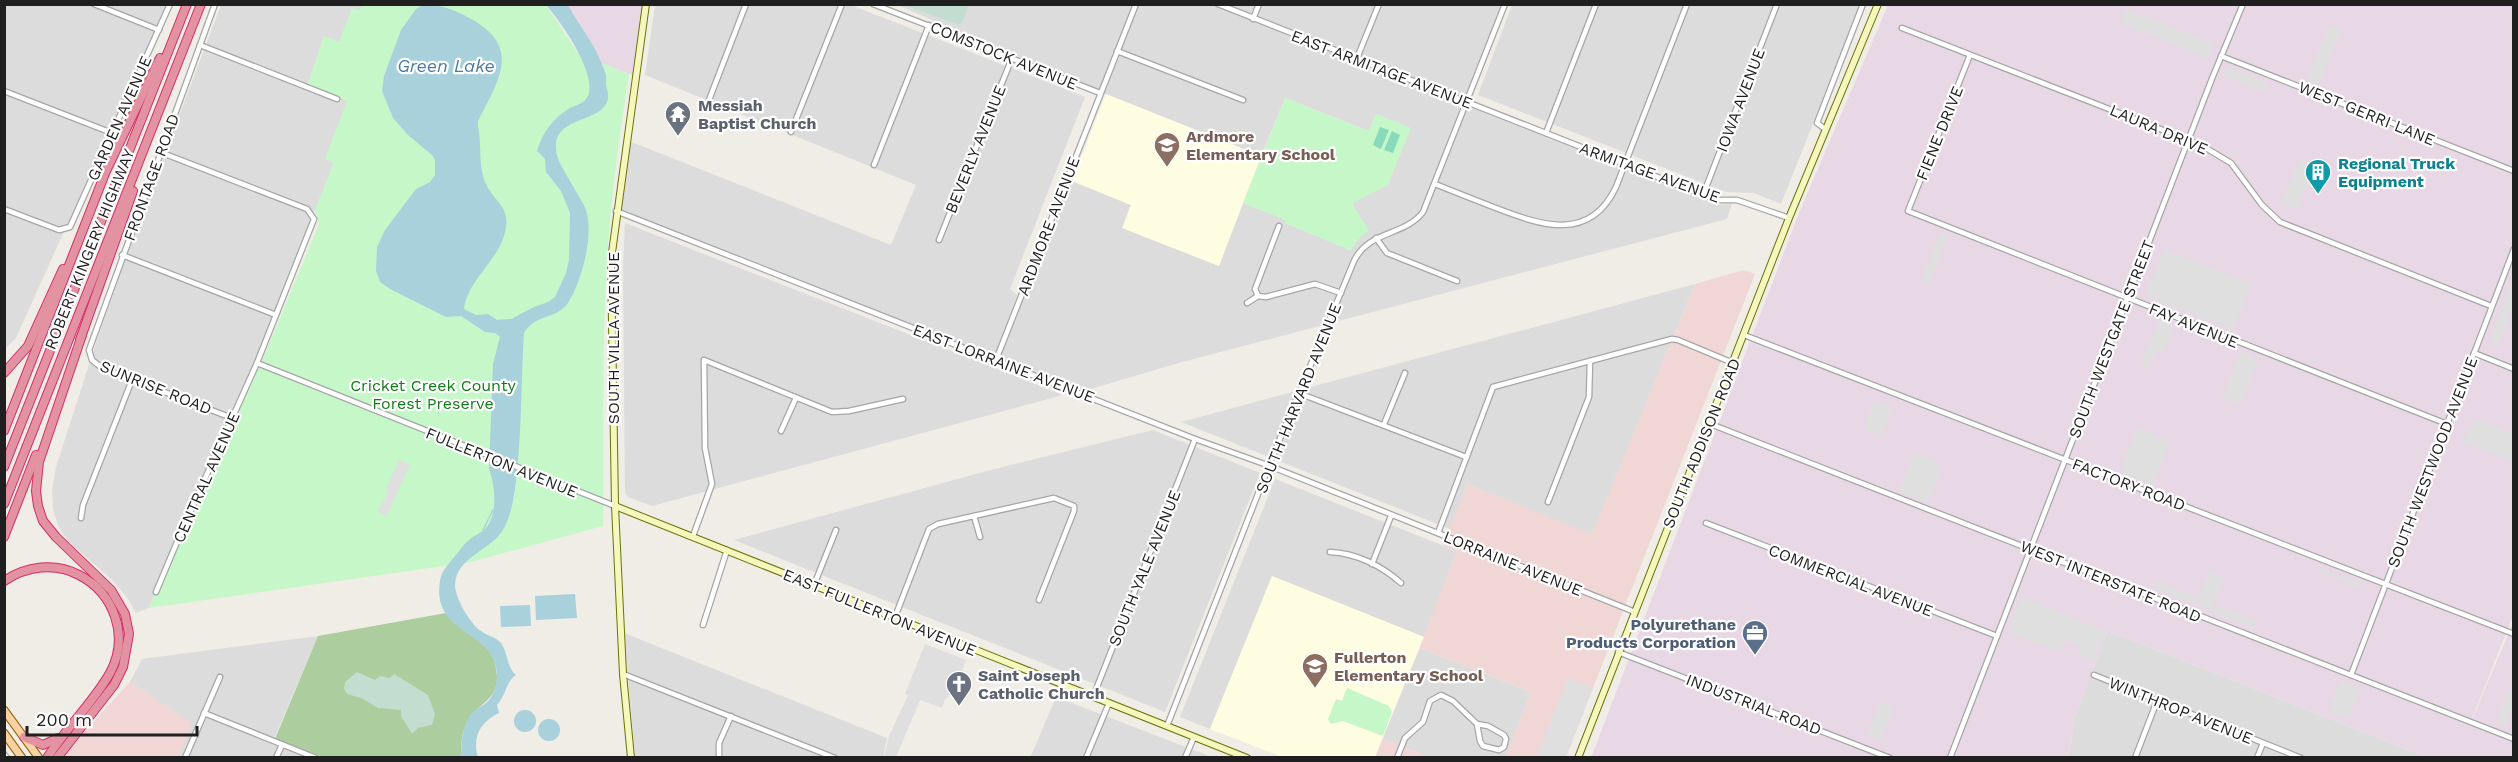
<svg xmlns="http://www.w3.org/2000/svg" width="2518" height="762" viewBox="0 0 2518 762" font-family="'Work Sans',sans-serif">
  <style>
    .residential { fill: #dddcdc }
    .commercial { fill: #f0d7d6 }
    .industrial { fill: #e8d8e6 }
    .education { fill: #fefde1 }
    .forest { fill: #accd9d }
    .wetland { fill: #c4ddd1 }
    .park { fill: #c6f7c9 }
    .pitch { fill: #88dbba }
    .parking { fill: #dfdfdf }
    .water { fill: #a9d1db }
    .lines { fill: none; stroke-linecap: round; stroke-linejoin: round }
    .stream { stroke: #a9d1db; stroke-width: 1.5 }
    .street-casing { stroke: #a6a6a6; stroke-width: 7 }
    .secondary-casing { stroke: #69730a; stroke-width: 8 }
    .primary-casing { stroke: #946306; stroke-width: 9 }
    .highway-casing { stroke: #d42d69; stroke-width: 10 }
    .street { stroke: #fff; stroke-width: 4.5 }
    .secondary { stroke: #f5f7bd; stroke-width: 6 }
    .primary { stroke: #f8d2a3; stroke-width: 7 }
    .highway { stroke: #e392a2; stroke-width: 8 }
    .labels { text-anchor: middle; stroke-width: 4.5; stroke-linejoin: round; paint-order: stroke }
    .street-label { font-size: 16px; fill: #1f1f1f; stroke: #fff }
    .worship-label { font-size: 16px; font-weight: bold; fill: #5b616d; stroke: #fff; text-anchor: start }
    .education-label { font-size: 16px; font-weight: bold; fill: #785e54; stroke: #fff; text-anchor: start }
    .culture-label { font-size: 16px; font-weight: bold; fill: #0d838f; stroke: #fff; text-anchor: start }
    .park-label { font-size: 16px; fill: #107b18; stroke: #fff }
    .service-label { font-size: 16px; font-weight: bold; fill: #4e5e75; stroke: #fff; text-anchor: end }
    .water-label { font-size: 18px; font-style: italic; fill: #4c7aa4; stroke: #fff }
  </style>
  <rect width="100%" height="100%" fill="#f0ece6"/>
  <g class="residential">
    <polygon points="5,5 166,5 16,338 5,349"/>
    <polygon points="221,5 362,5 360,11 352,9 339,43 324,36 308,84 348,101 326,159 334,163 255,360 220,436 149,608 136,613 127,597 111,579 69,542 58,526 53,508 52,491 56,467 95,346 136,230"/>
    <polygon points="655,5 851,5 1085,97 1010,289 1017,295 995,357 618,210 629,141 891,245 916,185 645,75"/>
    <polygon points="897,5 1134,5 1099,91"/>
    <polygon points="1139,5 1215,5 1704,200 1719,205 1732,204 1727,219 1182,362 1084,391 999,359 1069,180 1131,205 1123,228 1219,266 1243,203 1287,220 1285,223 1350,250 1361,236 1352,203 1388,185 1410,128 1376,114 1369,131 1285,98 1261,156 1103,93"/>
    <polygon points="1224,5 1503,5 1466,100"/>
    <polygon points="1512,5 1860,5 1781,204 1754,193 1726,192 1478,95"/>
    <polygon points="625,223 1063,395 652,506 628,497 625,493 623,267"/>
    <polygon points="1695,284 1592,535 1467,484 1450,529 1181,422"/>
    <polygon points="1153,430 1260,473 1165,712 734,540 987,471"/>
    <polygon points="1275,479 1457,551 1424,637 1272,576 1210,729 1180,717"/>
    <polygon points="2108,631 2426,757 2067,758 2071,746 2074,719"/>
    <polygon points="624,633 887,738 883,757 635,757"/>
    <polygon points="318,636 272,744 305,757 178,757 191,723 130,682 142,659"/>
    <polygon points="1419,648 1531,692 1506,757 1429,757 1382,739"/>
    <polygon points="1056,697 1212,757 1030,758"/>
  </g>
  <g class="commercial">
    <polygon points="1744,270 1755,274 1566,757 1506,757 1531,692 1419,648 1457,551 1443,546 1467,484 1592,534 1695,284"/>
    <polygon points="130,682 192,723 178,757 60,758"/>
    <polygon points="1382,739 1429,757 1375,758"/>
  </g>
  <g class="industrial">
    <polygon points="567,5 645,5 635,76 601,63"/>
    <polygon points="1888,5 2513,5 2513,616 2465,736 2513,623 2513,757 2426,757 2108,631 2074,719 2071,746 2067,757 1591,758 1799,213"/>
  </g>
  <g class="education">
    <polygon points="1106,94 1261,156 1219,266 1122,228 1131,205 1072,181"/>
    <polygon points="1272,576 1424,637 1375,757 1282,757 1210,729"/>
  </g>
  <path class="forest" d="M446 613C458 632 484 638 493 658 496 664 496 671 497 676 498 701 477 703 468 721 461 732 461 745 461 757H323L275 739 318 636Z"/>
  <g class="wetland">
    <polygon points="904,5 969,5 963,21 959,25"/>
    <polygon points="357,672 375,680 380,676 390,678 394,674 428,695 435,714 432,725 418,728 412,734 401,716 401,710 378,708 361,698 347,694 344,689 345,682"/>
  </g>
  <g class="park">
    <path d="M362 5H546L578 53 629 74C621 127 613 180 609 233 601 331 604 429 603 526L471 562 149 608 266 352 319 224 315 210 334 163 325 159 347 101 308 84 324 36 339 42 352 8 359 11Z"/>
    <polygon points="1285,98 1369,131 1376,114 1411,128 1388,185 1352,203 1369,231 1361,236 1350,250 1285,223 1286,220 1243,203"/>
    <polygon points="1347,688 1389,706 1392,712 1383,736 1343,721 1331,724 1328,719 1336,699 1342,701"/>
  </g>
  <g class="pitch">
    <polygon points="1380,127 1389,130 1381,149 1373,145"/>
    <polygon points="1392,131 1400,135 1393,153 1384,150"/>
  </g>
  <g class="parking">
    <polygon points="2126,9 2214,44 2208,58 2120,23"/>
    <polygon points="2329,25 2341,30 2319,84 2307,79"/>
    <polygon points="2228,67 2268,83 2264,92 2223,76"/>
    <polygon points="2300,159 2315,164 2297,210 2282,201"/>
    <polygon points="1940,234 1948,237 1929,284 1921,281"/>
    <polygon points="2164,249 2251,284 2233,330 2146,296"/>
    <polygon points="2513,278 2513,307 2498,346 2489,343"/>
    <polygon points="2159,320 2175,326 2164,352 2157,349 2149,369 2141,365"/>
    <polygon points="2240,352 2258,359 2240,405 2222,398"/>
    <polygon points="1874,401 1893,408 1882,436 1864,429"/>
    <polygon points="2475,419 2513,434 2513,462 2463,442 2468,428 2471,429"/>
    <polygon points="2137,428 2170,441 2153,486 2123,474 2125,471 2121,469"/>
    <polygon points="1914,453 1939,463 1936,471 1940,473 1928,503 1899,491"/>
    <polygon points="399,460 410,464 387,516 377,511 388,493 385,491"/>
    <polygon points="2321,568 2362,584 2360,588 2319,572"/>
    <polygon points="2209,572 2224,578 2211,611 2196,605"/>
    <polygon points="2156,581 2197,597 2194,604 2153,588"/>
    <polygon points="2021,597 2106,631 2094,661 2078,654 2081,647 2064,641 2060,652 2008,632"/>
    <polygon points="2216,605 2257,621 2254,628 2213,612"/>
    <polygon points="925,644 966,660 953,692 945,700 942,708 920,700 896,757 884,757 889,736 908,695 905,694"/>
    <polygon points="1568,678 1593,688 1566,757 1536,757"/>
    <polygon points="2341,681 2360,688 2348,719 2329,711"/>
    <polygon points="2508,690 2513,692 2513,706 2506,726 2496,723"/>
    <polygon points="1880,702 1894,707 1881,741 1867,735"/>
  </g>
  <g class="water">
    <path d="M423 5C441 4 456 10 471 19 522 47 499 80 478 121V126C482 145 478 164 485 182 495 204 513 207 504 236 496 262 467 282 464 309L476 315 488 314 497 320 511 319 534 307 548 302 555 297 566 273 569 260 570 213 561 191 546 172 545 159 537 151C542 133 553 118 570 108 575 105 583 104 586 99 602 80 560 20 546 5H567L569 7C581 28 598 49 605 72 607 76 606 81 606 85 607 90 609 94 608 98 604 124 554 115 556 148 556 161 567 175 573 186 577 194 583 202 586 210 594 235 582 281 568 303 556 320 536 313 524 333 521 379 522 425 517 471 515 490 513 511 504 528 493 550 456 556 455 585 455 598 471 625 481 631 488 636 496 637 501 643 508 653 507 668 516 675 506 681 506 696 497 705L499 713C480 722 472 737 478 757H461C461 743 462 725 472 713 476 709 482 706 486 703 498 692 499 674 494 660 482 630 432 630 440 581 441 573 446 567 451 561 457 554 462 546 469 540 473 536 479 534 484 530 499 516 495 485 489 469L493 364 500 337 495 333 485 332 461 316 446 317 390 289 380 282 376 271 377 247 385 230 416 189 430 182 435 175V160L432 155 408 135 393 118 382 91 384 76 401 30 416 9Z"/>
    <polygon points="575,594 577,618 536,620 535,596"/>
    <polygon points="530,605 531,626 501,627 500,606"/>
    <circle cx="525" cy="721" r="11"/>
    <circle cx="549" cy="730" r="11"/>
  </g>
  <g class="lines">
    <polyline class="stream" points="483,530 493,510"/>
    <g class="street-casing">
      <g id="street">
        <polyline points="94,4 159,30"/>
        <polyline points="215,4 89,350 92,360 102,368 232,418"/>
        <polyline points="873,4 1100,93"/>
        <polyline points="1218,4 1703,195 1716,200 1737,200 1789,218"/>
        <polyline points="1253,19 1259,4"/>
        <polyline points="1902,28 2201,145 2231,163 2262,205 2280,222 2491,306"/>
        <polyline points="200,45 337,99"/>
        <polyline points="1117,51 1243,100"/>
        <polyline points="1970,55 1908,211 2447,424"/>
        <polyline points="2221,56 2514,171"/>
        <polyline points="1357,58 1379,4"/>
        <polyline points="4,91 112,133"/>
        <polyline points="709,100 746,4"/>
        <polyline points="1825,129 1817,123 1863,4"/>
        <polyline points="791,132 842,4"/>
        <polyline points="1546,133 1596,4"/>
        <polyline points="874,165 929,25"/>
        <path d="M1435 184C1455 192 1475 200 1496 208 1540 225 1590 243 1616 187L1687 4"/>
        <polyline points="1703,195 1777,4"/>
        <polyline points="4,209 59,230 70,227 170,4"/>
        <polyline points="616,211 1195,439 1270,466 1635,612"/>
        <polyline points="1376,238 1387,253 1457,281"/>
        <polyline points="939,240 1012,58"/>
        <polyline points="122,255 276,315"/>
        <polyline points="1258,296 1266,297 1315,284 1341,293"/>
        <polyline points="1258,296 1255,289 1279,226"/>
        <polyline points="1247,303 1258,296"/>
        <polyline points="1744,335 2514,634"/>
        <polyline points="2474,353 2514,369"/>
        <polyline points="996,360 1136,4"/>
        <polyline points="257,363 615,506"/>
        <polyline points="1301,394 1466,457"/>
        <polyline points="1708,423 2514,739"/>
        <polyline points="1384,424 1405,373"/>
        <polyline points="781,431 796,398"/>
        <polyline points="1548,502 1589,397 1590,361"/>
        <polyline points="974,516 980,537"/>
        <polyline points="81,518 83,505 132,380"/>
        <polyline points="1706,523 1997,636"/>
        <polyline points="1438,533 1493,387 1672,339 1678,340 1733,363"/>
        <polyline points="693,536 712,484 705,448 704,360 832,412 849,411 903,399"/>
        <path d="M1330 552C1356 553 1382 566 1401 583"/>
        <polyline points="1372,564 1391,516"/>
        <polyline points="814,585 836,530"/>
        <polyline points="156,592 185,523 257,363 314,219 307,209 160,152"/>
        <polyline points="895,617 929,529 938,524 1054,498 1074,506 1074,511 1039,600"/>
        <polyline points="703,625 727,550"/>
        <polyline points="1618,652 1890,758"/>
        <polyline points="623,674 835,758"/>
        <polyline points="2094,675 2301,758"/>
        <polyline points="2351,675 2514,249"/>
        <polyline points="1093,697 1195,439"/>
        <polyline points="204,713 316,758"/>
        <polygon points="1477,724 1488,726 1504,735 1506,739 1504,747 1499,750 1483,746 1480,741"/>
        <path d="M1167 726 1274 453 1354 261C1369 230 1405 236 1423 212L1505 4"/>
        <polyline points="4,754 7,758"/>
        <polyline points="185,758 220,677"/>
        <polyline points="276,758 282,745"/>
        <polyline points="719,758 719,743 731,716"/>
        <polyline points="1086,758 1109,703"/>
        <polyline points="1185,758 1194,737"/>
        <polyline points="1397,758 1405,738 1423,722 1430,701 1441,695 1453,701 1477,724"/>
        <polyline points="1950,758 2213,76 2243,4"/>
        <polyline points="2135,758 2157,701"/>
        <polyline points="2257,758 2263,743"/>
      </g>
    </g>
    <g class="secondary-casing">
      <g id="secondary">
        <polyline points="615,506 1247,758"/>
        <polyline points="631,758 623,674 615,506 611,260 646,4"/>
        <polyline points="1578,758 1789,218 1878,4"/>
      </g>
    </g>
    <g class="primary-casing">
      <g id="primary">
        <polyline points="4,710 39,758"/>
        <polyline points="4,733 22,758"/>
      </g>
    </g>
    <g class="highway-casing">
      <g id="highway">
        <polyline points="80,340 133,191"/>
        <polyline points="4,373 28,346 63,269"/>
        <polyline points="4,431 106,171 160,58"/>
        <polyline points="4,467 187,4"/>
        <polyline points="4,504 201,4"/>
        <polyline points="4,537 36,455"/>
        <path d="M4 581C26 566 55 562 79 575 114 593 130 636 110 673 93 703 66 728 47 758"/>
        <polyline points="24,737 43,745 58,738"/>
        <polyline points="57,758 114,685 123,667 129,634 125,614 111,590 56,537 43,521 38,506 36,491 39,462 82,335"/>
      </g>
    </g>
    <use href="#street" class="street"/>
    <use href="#secondary" class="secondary"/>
    <use href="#primary" class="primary"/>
    <use href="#highway" class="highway"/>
  </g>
  <defs>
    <g id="temple-pin" transform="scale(1.35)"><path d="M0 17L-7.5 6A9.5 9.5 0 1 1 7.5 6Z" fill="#6b7280" stroke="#fff"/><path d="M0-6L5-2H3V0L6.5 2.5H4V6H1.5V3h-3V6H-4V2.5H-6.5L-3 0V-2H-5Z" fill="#fff"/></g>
    <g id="school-pin" transform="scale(1.35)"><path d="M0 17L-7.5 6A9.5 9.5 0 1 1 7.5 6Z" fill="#8d6e63" stroke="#fff"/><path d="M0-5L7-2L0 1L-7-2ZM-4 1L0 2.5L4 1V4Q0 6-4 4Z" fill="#fff"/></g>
    <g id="building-pin" transform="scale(1.35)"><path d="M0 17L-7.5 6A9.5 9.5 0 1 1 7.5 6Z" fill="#0f9aa8" stroke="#fff"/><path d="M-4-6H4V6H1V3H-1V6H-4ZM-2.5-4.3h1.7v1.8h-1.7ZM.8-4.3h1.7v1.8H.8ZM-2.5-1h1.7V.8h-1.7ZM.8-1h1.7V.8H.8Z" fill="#fff"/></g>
    <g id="office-pin" transform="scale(1.35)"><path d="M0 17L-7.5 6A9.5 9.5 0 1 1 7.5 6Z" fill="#5c6f8a" stroke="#fff"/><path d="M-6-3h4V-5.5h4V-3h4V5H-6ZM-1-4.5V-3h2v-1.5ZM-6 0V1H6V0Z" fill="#fff"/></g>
    <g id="church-pin" transform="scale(1.35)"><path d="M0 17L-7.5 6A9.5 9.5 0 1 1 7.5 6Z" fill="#6b7280" stroke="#fff"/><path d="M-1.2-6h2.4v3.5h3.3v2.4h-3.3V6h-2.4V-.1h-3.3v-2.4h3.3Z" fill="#fff"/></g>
  </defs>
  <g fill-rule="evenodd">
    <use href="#temple-pin" x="678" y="114"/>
    <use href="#school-pin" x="1167" y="145"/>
    <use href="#building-pin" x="2318" y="172"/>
    <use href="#office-pin" x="1755" y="633"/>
    <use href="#school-pin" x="1315" y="666"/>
    <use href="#church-pin" x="959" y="684"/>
  </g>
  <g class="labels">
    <g class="street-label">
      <text transform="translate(1004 55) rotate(22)" y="6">COMSTOCK AVENUE</text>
      <text transform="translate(1382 69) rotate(21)" y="6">EAST ARMITAGE AVENUE</text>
      <text transform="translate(1740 100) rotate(-69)" y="6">IOWA AVENUE</text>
      <text transform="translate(2367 113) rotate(22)" y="6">WEST GERRI LANE</text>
      <text transform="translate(119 118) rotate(-66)" y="6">GARDEN AVENUE</text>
      <text transform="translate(2159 129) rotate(23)" y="6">LAURA DRIVE</text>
      <text transform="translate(1939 133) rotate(-68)" y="6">FIENE DRIVE</text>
      <text transform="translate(975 149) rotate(-68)" y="6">BEVERLY AVENUE</text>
      <text transform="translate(1650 172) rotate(20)" y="6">ARMITAGE AVENUE</text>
      <text transform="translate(151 177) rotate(-70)" y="6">FRONTAGE ROAD</text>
      <text transform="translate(1048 226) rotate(-69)" y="6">ARDMORE AVENUE</text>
      <text transform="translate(89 249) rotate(-68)" y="6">ROBERT KINGERY HIGHWAY</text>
      <text transform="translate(2194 325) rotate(22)" y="6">FAY AVENUE</text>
      <text transform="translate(613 338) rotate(-90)" y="6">SOUTH VILLA AVENUE</text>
      <text transform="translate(2111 339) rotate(-69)" y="6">SOUTH WESTGATE STREET</text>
      <text transform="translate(1004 363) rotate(21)" y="6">EAST LORRAINE AVENUE</text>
      <text transform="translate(156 387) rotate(22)" y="6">SUNRISE ROAD</text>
      <text transform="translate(1298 398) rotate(-68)" y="6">SOUTH HARVARD AVENUE</text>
      <text transform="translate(1701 443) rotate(-68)" y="6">SOUTH ADDISON ROAD</text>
      <text transform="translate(502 462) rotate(22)" y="6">FULLERTON AVENUE</text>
      <text transform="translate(2432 462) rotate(-69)" y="6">SOUTH WESTWOOD AVENUE</text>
      <text transform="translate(206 477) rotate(-66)" y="6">CENTRAL AVENUE</text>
      <text transform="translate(2129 484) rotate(21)" y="6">FACTORY ROAD</text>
      <text transform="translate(1513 563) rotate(22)" y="6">LORRAINE AVENUE</text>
      <text transform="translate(1144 568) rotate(-68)" y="6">SOUTH YALE AVENUE</text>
      <text transform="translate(1851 580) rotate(21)" y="6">COMMERCIAL AVENUE</text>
      <text transform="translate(2111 581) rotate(22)" y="6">WEST INTERSTATE ROAD</text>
      <text transform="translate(880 612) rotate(22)" y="6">EAST FULLERTON AVENUE</text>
      <text transform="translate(1754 704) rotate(21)" y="6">INDUSTRIAL ROAD</text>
      <text transform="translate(2181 710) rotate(22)" y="6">WINTHROP AVENUE</text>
    </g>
    <g class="worship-label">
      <text x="698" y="111">Messiah<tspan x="698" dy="18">Baptist Church</tspan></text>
      <text x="978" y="681">Saint Joseph<tspan x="978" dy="18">Catholic Church</tspan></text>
    </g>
    <g class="education-label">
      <text x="1186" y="142">Ardmore<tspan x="1186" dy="18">Elementary School</tspan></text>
      <text x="1334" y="663">Fullerton<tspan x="1334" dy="18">Elementary School</tspan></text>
    </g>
    <g class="culture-label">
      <text x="2338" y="169">Regional Truck<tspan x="2338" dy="18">Equipment</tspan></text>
    </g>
    <g class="park-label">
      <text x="433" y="391">Cricket Creek County<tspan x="433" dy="18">Forest Preserve</tspan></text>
    </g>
    <g class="service-label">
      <text x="1736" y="630">Polyurethane<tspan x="1736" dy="18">Products Corporation</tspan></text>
    </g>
    <g class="water-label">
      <text x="446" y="72">Green Lake</text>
    </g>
  </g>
  <rect width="2518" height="762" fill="none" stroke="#1f1f1f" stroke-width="12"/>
  <path d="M27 726v9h170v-9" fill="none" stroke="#1f1f1f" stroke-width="3"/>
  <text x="36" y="726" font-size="18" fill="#1f1f1f" stroke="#ffffff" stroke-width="4.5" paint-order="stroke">200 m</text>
</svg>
